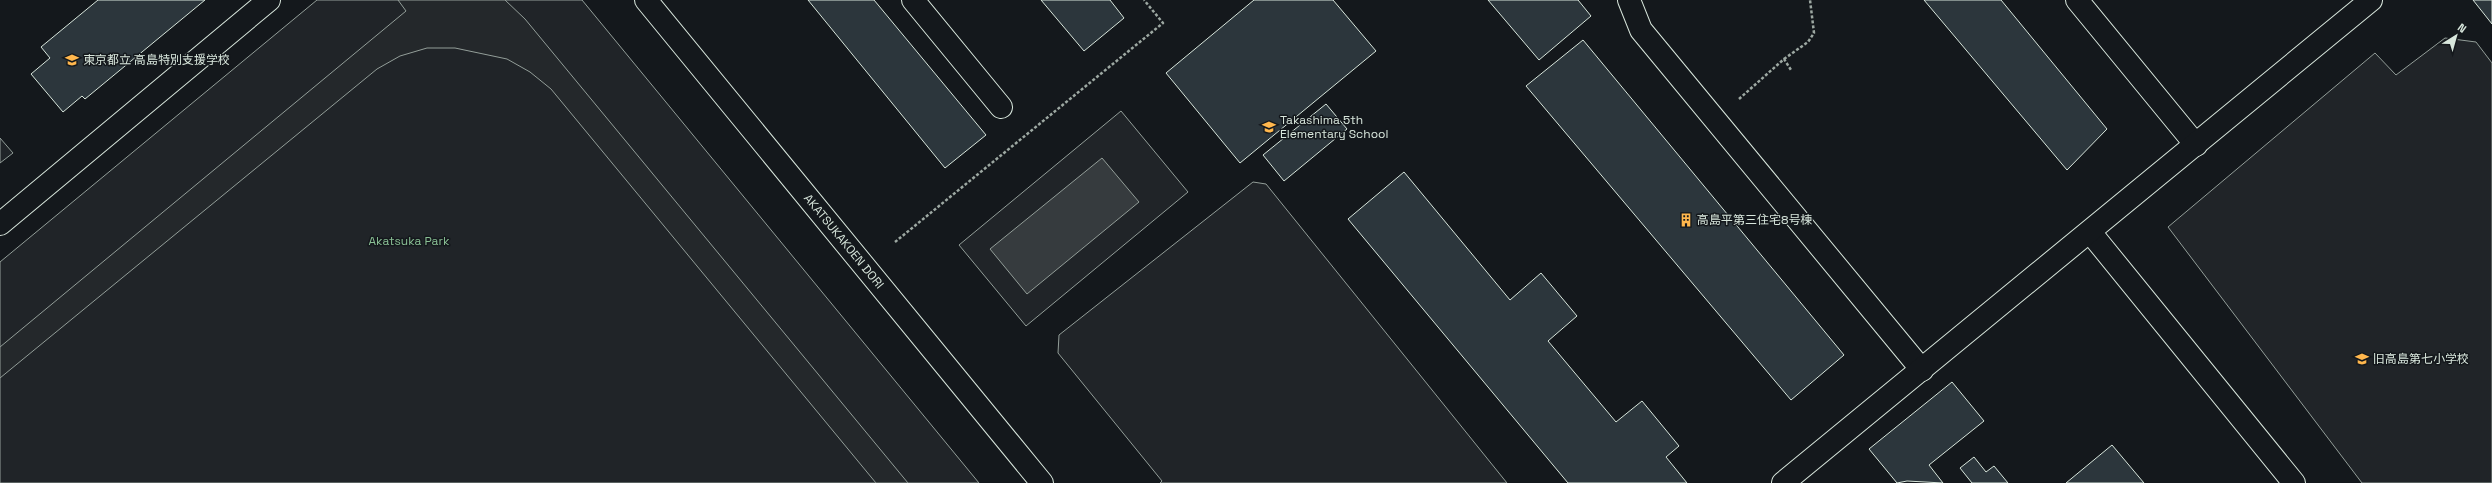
<svg xmlns="http://www.w3.org/2000/svg" width="2492" height="483" viewBox="0 0 2492 483" font-family="'Space Grotesk','Noto Sans JP',sans-serif">
  <style>
    .green { fill: #202428; stroke: #939e99 }
    .parking { fill: #24282b; stroke: #939e99 }
    .water { fill: #363b3e; stroke: #939e99 }
    .building { fill: #2c363c; stroke: #d8e6dc }
    .lines { fill: none; stroke-linecap: round; stroke-linejoin: round }
    .minor-casing { stroke: #d8e6dc; stroke-width: 24 }
    .path { stroke: #9da8a2; stroke-width: 2.5; stroke-dasharray: 3 2; stroke-linecap: butt }
    .minor { stroke: #14181c; stroke-width: 22 }
    .labels { text-anchor: middle; stroke-width: 3; stroke-linejoin: round; paint-order: stroke }
    .poi-label { font-size: 12px; fill: #d8e6dc; stroke: #14181c; text-anchor: start }
    .park-label { font-size: 12px; fill: #8ac095; stroke: #14181c }
    .street-label { font-size: 12px; fill: #d8e6dc; stroke: #14181c }
  </style>
  <rect width="100%" height="100%" fill="#14181c"/>
  <g class="green">
    <polygon points="317,0 582,0 979,483 0,483 0,262"/>
    <polygon points="2445,38 2476,42 2492,63 2492,483 2362,483 2168,227 2375,53 2396,75"/>
    <polygon points="1121,111 1188,192 1026,326 959,245"/>
    <polygon points="0,138 13,153 0,163"/>
    <polygon points="1253,182 1266,184 1507,483 1160,483 1162,481 1058,353 1059,335"/>
  </g>
  <polygon class="parking" points="398,0 505,0 525,19 908,483 876,483 551,89 530,72 507,59 455,48 427,48 400,56 377,69 0,378 0,347 406,11"/>
  <polygon class="water" points="1102,158 1139,202 1027,294 990,249"/>
  <g class="building">
    <polygon points="98,0 205,0 85,99 82,96 63,112 31,74 50,58 41,47"/>
    <polygon points="808,0 874,0 986,135 945,168"/>
    <polygon points="1041,0 1110,0 1124,18 1084,51"/>
    <polygon points="1254,0 1333,0 1376,51 1240,163 1166,73"/>
    <polygon points="1488,0 1578,0 1591,16 1539,60"/>
    <polygon points="1924,0 2001,0 2107,129 2067,170"/>
    <polygon points="2473,0 2492,0 2492,24"/>
    <polygon points="1583,40 1844,355 1791,400 1526,86"/>
    <polygon points="1326,104 1347,129 1284,181 1263,155"/>
    <polygon points="1404,172 1510,300 1541,273 1577,316 1548,341 1616,422 1642,401 1679,446 1666,457 1687,483 1568,483 1348,219"/>
    <polygon points="1952,382 1984,421 1929,465 1943,483 1907,481 1897,483 1869,449"/>
    <polygon points="2112,445 2144,483 2066,483"/>
    <polygon points="1974,457 1986,472 1994,466 2008,483 1972,483 1960,468"/>
  </g>
  <g class="lines">
    <g class="minor-casing">
      <g id="minor">
        <path id="s1" d="M646 0 1042 483"/>
        <polyline points="913,0 1001,107"/>
        <polyline points="1629,0 1641,30 1922,370"/>
        <polyline points="2077,0 2196,145"/>
        <polyline points="0,224 269,0"/>
        <polyline points="2090,232 2294,483"/>
        <polyline points="1783,483 2371,0"/>
      </g>
    </g>
    <g class="path">
      <polyline points="1784,59 1808,42 1814,33 1810,0"/>
      <polyline points="1739,99 1784,59 1791,70"/>
      <polyline points="895,242 1163,23 1144,0"/>
    </g>
    <use href="#minor" class="minor"/>
  </g>
  <defs>
    <g id="school-bare" transform="scale(1.08)"><path d="M0-5L7-2L0 1L-7-2ZM-4 1L0 2.5L4 1V4Q0 6-4 4Z" fill="#ffb74d" stroke="#14181c" stroke-width="2.5" paint-order="stroke"/></g>
    <g id="building-bare" transform="scale(1.08)"><path d="M-4-6H4V6H1V3H-1V6H-4ZM-2.5-4.3h1.7v1.8h-1.7ZM.8-4.3h1.7v1.8H.8ZM-2.5-1h1.7V.8h-1.7ZM.8-1h1.7V.8H.8Z" fill="#ffb74d" stroke="#14181c" stroke-width="2.5" paint-order="stroke"/></g>
  </defs>
  <g fill-rule="evenodd">
    <use href="#school-bare" x="72" y="60"/>
    <use href="#school-bare" x="1269" y="127"/>
    <use href="#building-bare" x="1686" y="220"/>
    <use href="#school-bare" x="2362" y="359"/>
  </g>
  <g class="labels">
    <g class="poi-label">
      <text x="83" y="64">東京都立 高島特別支援学校</text>
      <text x="1280" y="124">Takashima 5th<tspan x="1280" dy="14">Elementary School</tspan></text>
      <text x="1697" y="224">高島平第三住宅8号棟</text>
      <text x="2373" y="363">旧高島第七小学校</text>
    </g>
    <g class="park-label">
      <text x="409" y="245">Akatsuka Park</text>
    </g>
    <g class="street-label">
      <text dy="4" stroke="none"><textPath href="#s1" startOffset="312">AKATSUKAKOEN DORI</textPath></text>
    </g>
  </g>
  <g transform="translate(2456 36) rotate(37)" stroke="#14181c" stroke-width="3" paint-order="stroke">
  <path d="M0-3L7 15L0 10L-7 15Z" fill="#d8e6dc"/>
  <text y="-6" font-size="11" font-weight="bold" text-anchor="middle" fill="#d8e6dc">N</text>
  </g>
</svg>
